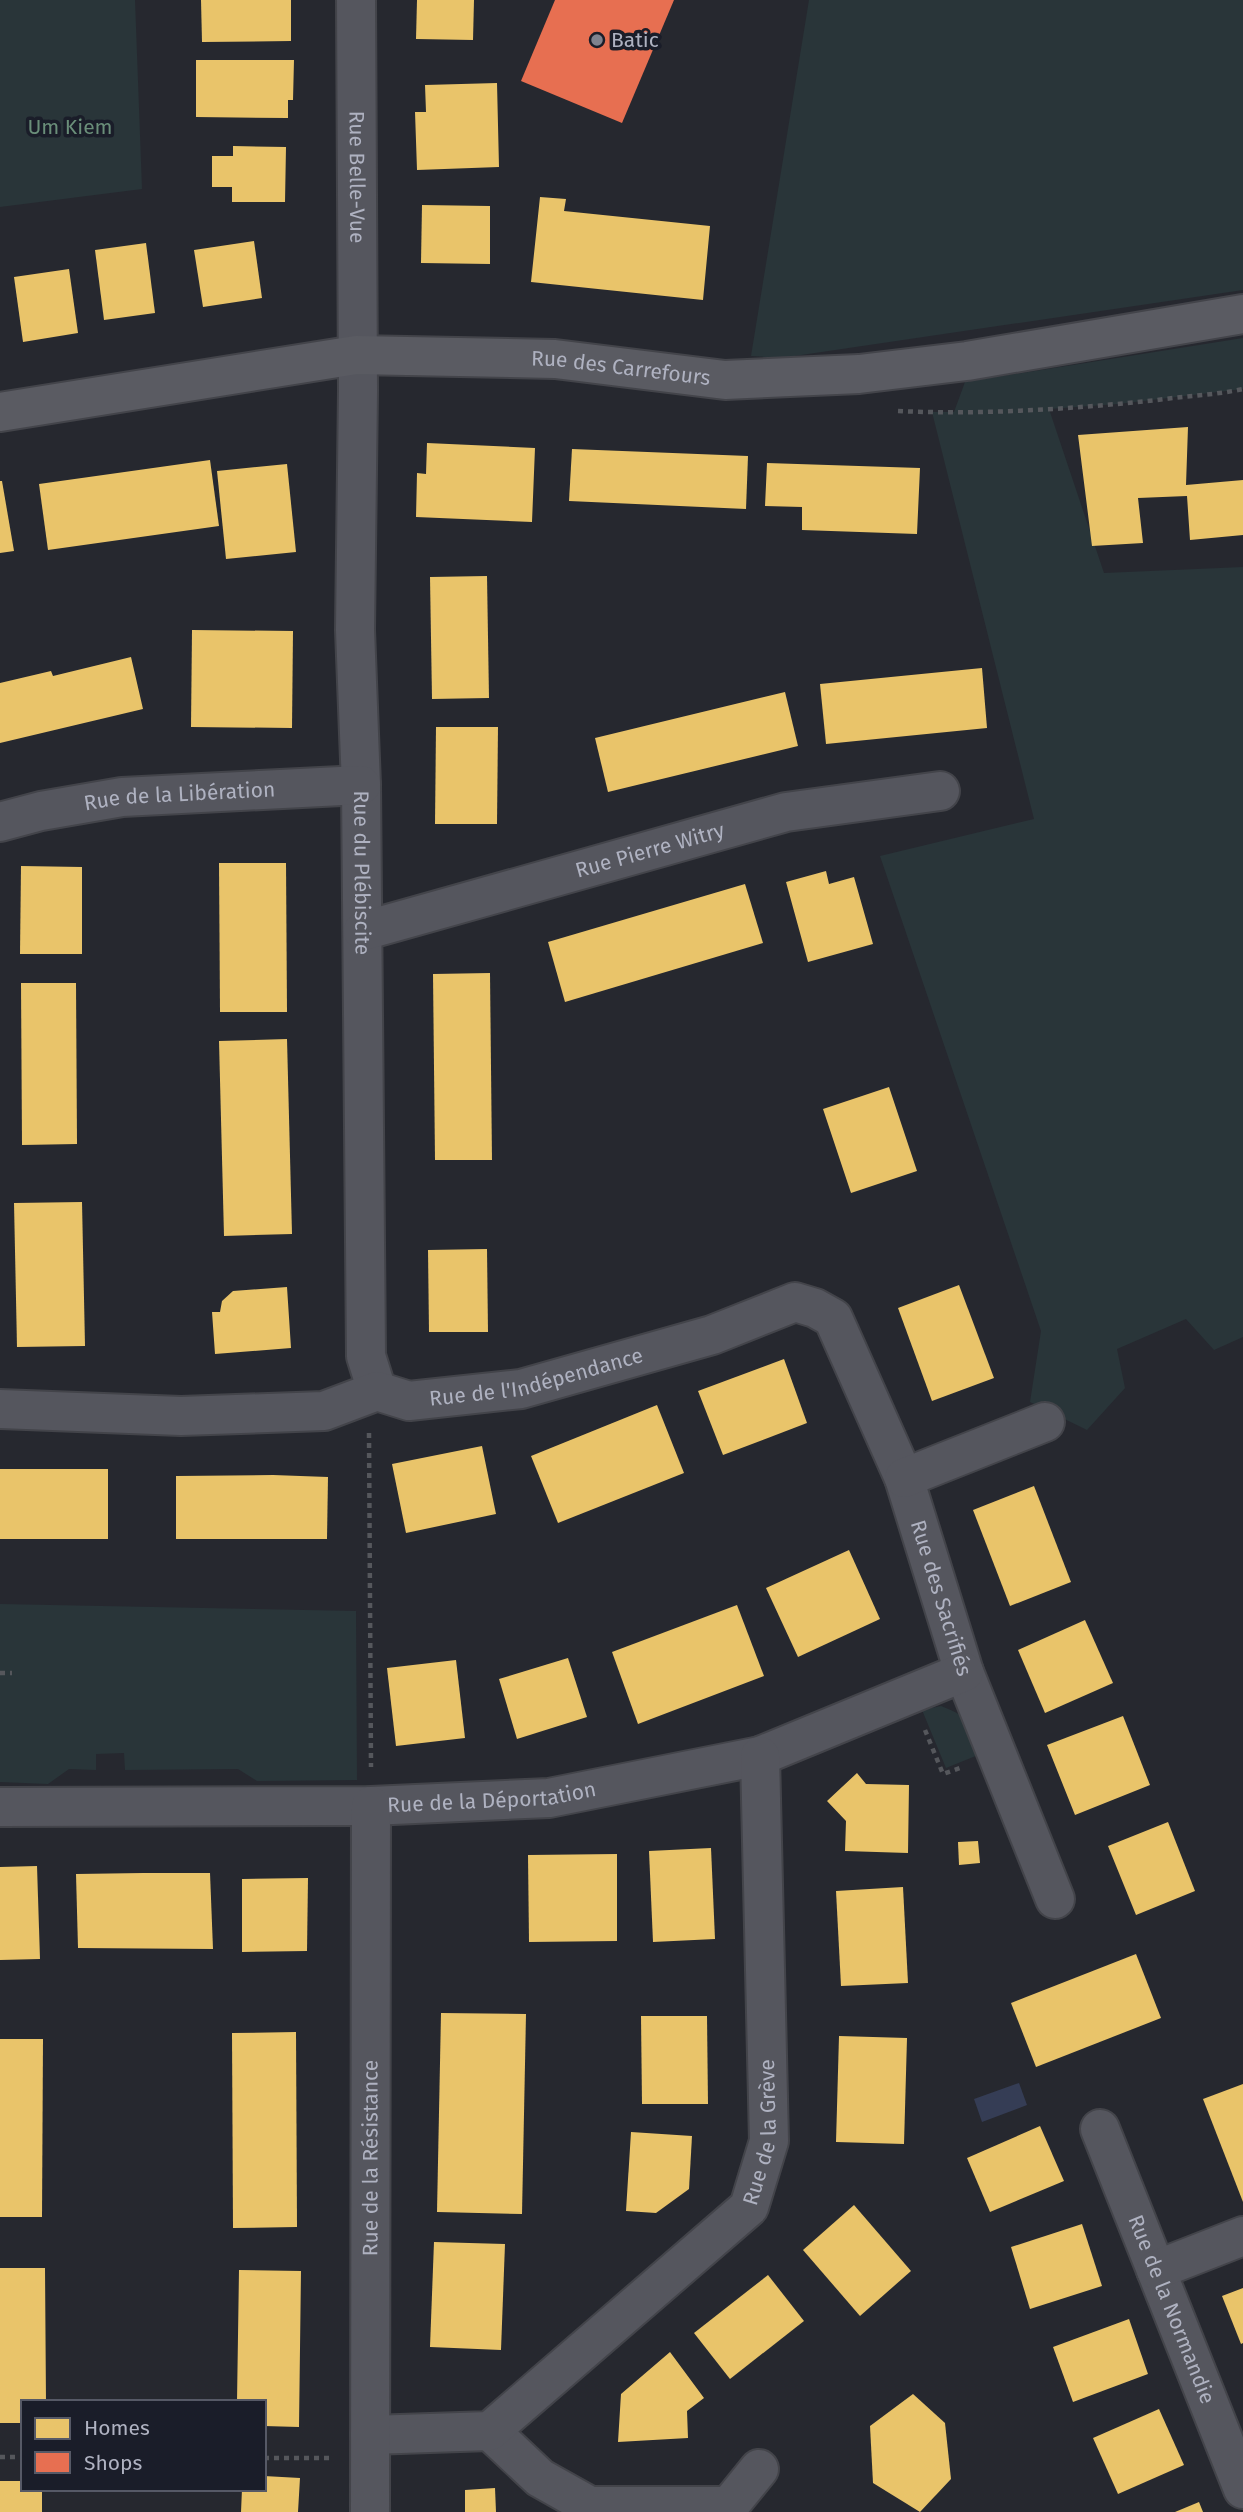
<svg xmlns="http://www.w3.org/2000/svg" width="1243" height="2512" viewBox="0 0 1243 2512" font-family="'Fira Sans',sans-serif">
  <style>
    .green { fill: #293539 }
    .water { fill: #353d55 }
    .homes { fill: #e9c46a }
    .shops { fill: #e76f51 }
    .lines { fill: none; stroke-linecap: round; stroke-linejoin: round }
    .minor-casing { stroke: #43444a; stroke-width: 42 }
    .secondary-casing { stroke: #43444a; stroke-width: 42 }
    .path { stroke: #55575c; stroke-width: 4.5; stroke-dasharray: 5 5; stroke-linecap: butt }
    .minor { stroke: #55565e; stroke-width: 38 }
    .secondary { stroke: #5a5b62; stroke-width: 38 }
    .poi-dot { fill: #7f828e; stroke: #1a1d29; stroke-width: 2.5 }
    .labels { text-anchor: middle; stroke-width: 7; stroke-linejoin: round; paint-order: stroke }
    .poi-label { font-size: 21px; fill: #afb2c1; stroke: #1a1d29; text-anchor: start }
    .park-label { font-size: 21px; fill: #6a8e79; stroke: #1a1d29 }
    .street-label { font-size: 21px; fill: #afb2c1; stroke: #1a1d29 }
  </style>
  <rect width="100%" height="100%" fill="#26282f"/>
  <g class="green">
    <polygon points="0,0 135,0 142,189 0,207"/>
    <polygon points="809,0 1243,0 1243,290 781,358 751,356"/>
    <polygon points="1243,338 1243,389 1118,404 1049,409 1104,573 1243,567 1243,1337 1214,1350 1186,1319 1117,1349 1125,1388 1087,1430 1030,1402 1041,1331 880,856 1034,819 932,412 954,412 965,382"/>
    <polygon points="0,1604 356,1611 357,1780 257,1781 238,1769 125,1770 124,1753 96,1754 96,1770 69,1769 48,1784 0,1782"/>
    <path d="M941 1706C972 1718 971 1724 983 1753L946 1768 922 1710Z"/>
  </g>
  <polygon class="water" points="1019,2083 1027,2105 982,2122 974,2099"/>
  <g class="homes">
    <polygon points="201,0 291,0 291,41 202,42"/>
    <polygon points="417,0 474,0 473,40 416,39"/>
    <polygon points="196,60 294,60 293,100 288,100 288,118 196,117"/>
    <polygon points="497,83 499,167 417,170 415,112 426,112 425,85"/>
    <polygon points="233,146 286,147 285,202 232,202 232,187 212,187 212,156 233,156"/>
    <polygon points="540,197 566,199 564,211 710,226 703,300 531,282"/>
    <polygon points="422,205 490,206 490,264 421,263"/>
    <polygon points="254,241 262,298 203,307 194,250"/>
    <polygon points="146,243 155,313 104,320 95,250"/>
    <polygon points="69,269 78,333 23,342 14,277"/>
    <polygon points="1188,427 1186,485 1243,480 1243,535 1190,540 1187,496 1138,498 1143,543 1092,546 1078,435"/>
    <polygon points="427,443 535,448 532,522 416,517 417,473 426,474"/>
    <polygon points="572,449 748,456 746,509 569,501"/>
    <polygon points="210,460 219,526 48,550 39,484"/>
    <polygon points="767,463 920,468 917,534 802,530 802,507 765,506"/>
    <polygon points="287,464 296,552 226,559 217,471"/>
    <polygon points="0,481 2,481 14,551 0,553"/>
    <polygon points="487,576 489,698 432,699 430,577"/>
    <polygon points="192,630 293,631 292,728 191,727"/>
    <polygon points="131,657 143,709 0,743 0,683 51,671 53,676"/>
    <polygon points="982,668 987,728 826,744 820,684"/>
    <polygon points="785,692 798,746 608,792 595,738"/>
    <polygon points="436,727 498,727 497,824 435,824"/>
    <polygon points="219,863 286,863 287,1012 220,1012"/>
    <polygon points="21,866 82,867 82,954 20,954"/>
    <polygon points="826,871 829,884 854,877 873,944 808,962 786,882"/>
    <polygon points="745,884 763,943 565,1002 548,942"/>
    <polygon points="490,973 492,1160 435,1160 433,974"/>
    <polygon points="21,983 76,983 77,1144 22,1145"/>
    <polygon points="287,1039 292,1234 224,1236 219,1041"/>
    <polygon points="889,1087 917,1171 851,1193 823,1109"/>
    <polygon points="82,1202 85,1346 17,1347 14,1203"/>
    <polygon points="487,1249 488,1332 429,1332 428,1250"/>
    <polygon points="959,1285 994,1378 932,1401 898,1308"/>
    <polygon points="287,1287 291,1348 215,1354 212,1312 220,1312 222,1301 233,1291"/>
    <polygon points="784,1359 807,1423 723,1455 698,1391"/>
    <polygon points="657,1405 684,1473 558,1523 531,1456"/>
    <polygon points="482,1446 496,1514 406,1533 392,1464"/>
    <rect x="0" y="1469" width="108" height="70"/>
    <polygon points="273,1475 328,1477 327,1539 176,1539 176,1476"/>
    <polygon points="1034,1486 1071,1582 1010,1606 973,1510"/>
    <polygon points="849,1550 880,1619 798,1657 766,1588"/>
    <polygon points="737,1605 764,1676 638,1724 612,1652"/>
    <polygon points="1085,1620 1113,1683 1045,1713 1018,1650"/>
    <polygon points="568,1658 587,1717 517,1739 499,1679"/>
    <polygon points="456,1660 465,1738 396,1746 387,1668"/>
    <polygon points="1123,1716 1150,1785 1075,1815 1047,1745"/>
    <polygon points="857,1773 866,1784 909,1785 908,1853 845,1851 846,1821 827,1801"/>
    <polygon points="1168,1822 1195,1891 1136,1915 1108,1846"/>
    <polygon points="978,1841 980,1863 959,1865 958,1842"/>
    <polygon points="711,1848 715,1939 653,1942 649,1851"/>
    <polygon points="617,1854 617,1941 529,1942 528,1855"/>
    <polygon points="37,1866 40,1959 0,1960 0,1867"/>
    <polygon points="143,1873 210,1873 213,1949 78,1948 76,1874"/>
    <polygon points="308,1878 307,1951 242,1952 242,1879"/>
    <polygon points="903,1887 908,1983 841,1986 836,1891"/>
    <polygon points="1136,1954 1161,2018 1036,2067 1011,2003"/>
    <polygon points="441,2013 526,2014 522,2214 437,2212"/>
    <polygon points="641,2016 707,2016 708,2104 642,2104"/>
    <polygon points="296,2032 297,2227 233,2228 232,2033"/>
    <polygon points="839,2036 907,2038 904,2144 836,2142"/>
    <polygon points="0,2039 43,2039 42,2217 0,2217"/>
    <polygon points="1243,2084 1243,2202 1203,2099"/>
    <polygon points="1040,2126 1064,2181 990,2212 967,2158"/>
    <polygon points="631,2132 692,2136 689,2189 656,2213 626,2211"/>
    <polygon points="854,2205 911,2271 860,2316 803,2250"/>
    <polygon points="1082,2224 1102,2286 1030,2309 1011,2247"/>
    <polygon points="434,2242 505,2244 501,2350 430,2347"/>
    <polygon points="0,2268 45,2268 46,2402 23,2402 23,2423 0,2423"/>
    <polygon points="239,2270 301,2271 299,2427 264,2426 264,2402 237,2402"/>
    <polygon points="768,2275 804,2321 730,2379 694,2333"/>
    <polygon points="1243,2288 1243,2343 1241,2344 1222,2296"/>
    <polygon points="1129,2319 1148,2374 1073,2402 1053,2347"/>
    <polygon points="670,2352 704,2398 687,2411 688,2438 618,2442 621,2394"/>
    <polygon points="913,2394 945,2423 951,2479 920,2512 873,2483 870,2426"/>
    <polygon points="1159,2409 1184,2465 1118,2494 1093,2438"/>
    <polygon points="264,2476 300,2478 298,2512 241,2512 242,2489 264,2489"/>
    <polygon points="0,2481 23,2481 23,2489 42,2489 42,2512 0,2512"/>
    <polygon points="495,2488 496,2512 465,2512 465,2490"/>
    <polygon points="1199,2502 1203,2512 1175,2512"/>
  </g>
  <polygon class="shops" points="555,0 674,0 622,123 521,81"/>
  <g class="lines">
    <g class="minor-casing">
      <g id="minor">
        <path id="s1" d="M356 0 358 390 355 630 361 785 366 1356 377 1391"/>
        <path id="s2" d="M0 822 41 811 122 797 361 785"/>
        <path id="s3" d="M363 931 786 812 940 791"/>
        <path id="s4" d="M0 1409 181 1416 324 1411 377 1391 409 1401 521 1389 712 1335 795 1302 815 1308 833 1318 904 1478 964 1672 1055 1899"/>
        <polyline points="904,1478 1045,1422"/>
        <path id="s5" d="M0 1807 371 1806 549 1798 760 1756 964 1672"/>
        <path id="s6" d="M1100 2129 1243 2489"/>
        <polyline points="1156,2270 1243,2236"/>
        <polyline points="490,2431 540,2478 590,2506 729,2506 759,2469"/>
        <path id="s7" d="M370 2435 490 2431 749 2207 769 2141 760 1756"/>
        <path id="s8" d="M370 2512 371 1806"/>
      </g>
    </g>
    <g class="secondary-casing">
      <g id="secondary">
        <path id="s9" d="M0 412 356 355 555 359 725 380 859 374 967 361 1243 314"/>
      </g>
    </g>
    <g class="path">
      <path d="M898 411C984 415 1072 409 1157 400 1186 396 1215 395 1243 389"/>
      <polyline points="369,1433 371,1767"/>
      <polyline points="0,1673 12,1673"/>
      <polyline points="925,1730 943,1774 963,1767"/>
      <polyline points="0,2457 23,2457"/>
      <polyline points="264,2458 333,2458"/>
    </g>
    <use href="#minor" class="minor"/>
    <use href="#secondary" class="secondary"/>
  </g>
  <circle class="poi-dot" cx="597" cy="40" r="7"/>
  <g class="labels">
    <g class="poi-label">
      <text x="611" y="47">Batic</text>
    </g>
    <g class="park-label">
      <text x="70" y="134">Um Kiem</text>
    </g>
    <g class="street-label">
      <text dy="7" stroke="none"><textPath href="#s1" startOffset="177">Rue Belle-Vue</textPath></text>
      <text dy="7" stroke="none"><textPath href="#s9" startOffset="626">Rue des Carrefours</textPath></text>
      <text dy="7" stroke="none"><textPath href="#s2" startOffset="182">Rue de la Libération</textPath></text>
      <text dy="7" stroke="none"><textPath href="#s3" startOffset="298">Rue Pierre Witry</textPath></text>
      <text dy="7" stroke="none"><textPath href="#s1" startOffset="873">Rue du Plébiscite</textPath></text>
      <text dy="7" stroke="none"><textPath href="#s4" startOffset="544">Rue de l'Indépendance</textPath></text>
      <text dy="7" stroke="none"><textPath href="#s4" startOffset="1157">Rue des Sacrifiés</textPath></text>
      <text dy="7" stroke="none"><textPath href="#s5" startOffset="492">Rue de la Déportation</textPath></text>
      <text dy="7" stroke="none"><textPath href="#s7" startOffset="539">Rue de la Grève</textPath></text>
      <text dy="7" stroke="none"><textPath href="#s8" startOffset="354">Rue de la Résistance</textPath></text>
      <text dy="7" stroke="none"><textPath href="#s6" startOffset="194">Rue de la Normandie</textPath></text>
    </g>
  </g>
  <rect x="21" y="2400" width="245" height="91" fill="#1a1d29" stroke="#565966" stroke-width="2"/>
  <rect x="35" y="2418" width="35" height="21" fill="#e9c46a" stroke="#565966" stroke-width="2"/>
  <text x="84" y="2435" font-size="21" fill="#afb2c1">Homes</text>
  <rect x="35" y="2452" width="35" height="21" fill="#e76f51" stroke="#565966" stroke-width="2"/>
  <text x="84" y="2470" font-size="21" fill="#afb2c1">Shops</text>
</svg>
